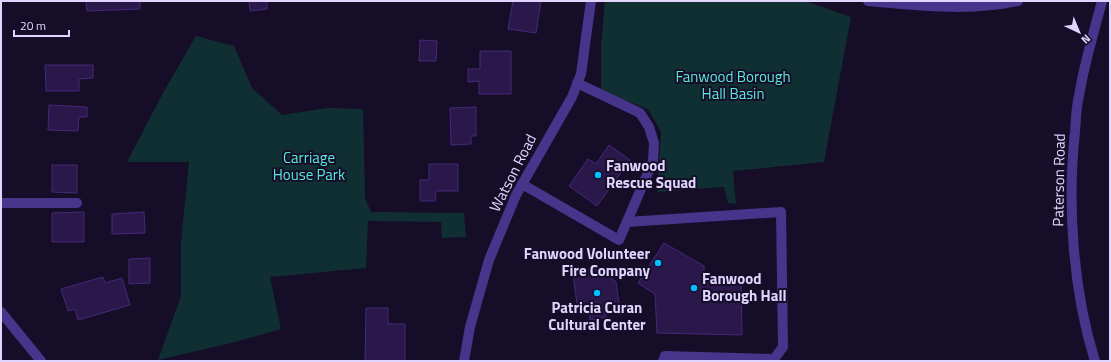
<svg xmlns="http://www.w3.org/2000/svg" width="1111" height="362" viewBox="0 0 1111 362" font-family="'Titillium Web',sans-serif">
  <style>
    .green { fill: #102f33 }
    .building { fill: #2a184b; stroke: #452879 }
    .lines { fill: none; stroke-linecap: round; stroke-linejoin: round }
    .minor { stroke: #46358b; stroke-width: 10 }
    .poi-dot { fill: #01beff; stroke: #160e28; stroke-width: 1.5 }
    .labels { text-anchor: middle; stroke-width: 4; stroke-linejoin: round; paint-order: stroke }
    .park-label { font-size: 15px; fill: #57e9db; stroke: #160e28 }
    .poi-label { font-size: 15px; font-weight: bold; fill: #e0d5ff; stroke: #160e28; text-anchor: start }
    .street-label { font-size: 15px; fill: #e0d5ff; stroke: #160e28 }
  </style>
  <rect width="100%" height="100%" fill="#160e28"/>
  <g class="green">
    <polygon points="605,1 805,1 851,17 824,162 733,171 736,204 728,203 724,187 657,192 661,132 648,109 601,91 601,45"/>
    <polygon points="196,36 234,46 252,88 282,115 327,108 363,109 365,198 371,212 464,213 466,237 442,238 441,222 368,221 366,268 270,277 281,329 235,342 158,360 181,296 181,242 189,162 127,162 163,93"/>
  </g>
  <g class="building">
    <polygon points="86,1 140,1 140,9 87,11"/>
    <polygon points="249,1 267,1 267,9 250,11"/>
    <polygon points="513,1 541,1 536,33 508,29"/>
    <polygon points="420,40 437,41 436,61 419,61"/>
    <polygon points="480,51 511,51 511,94 479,94 479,81 468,82 468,69 480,69"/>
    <polygon points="45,65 93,65 93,78 79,79 79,91 46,91"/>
    <polygon points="49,105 87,107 87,117 79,117 78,131 48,130"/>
    <polygon points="476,107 476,136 471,136 471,144 451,145 450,108"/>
    <polygon points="609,145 630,160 597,206 569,186 588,159 596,164"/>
    <polygon points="429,164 458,164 458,191 436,191 435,201 420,201 420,180 429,180"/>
    <polygon points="52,165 77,165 77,193 52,192"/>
    <polygon points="84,212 84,242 52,242 52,213"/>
    <polygon points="144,212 145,233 112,234 112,214"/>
    <polygon points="664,243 704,266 704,277 741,277 742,335 657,333 655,294 638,283"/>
    <polygon points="150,258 150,283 129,284 129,259"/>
    <polygon points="600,269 616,282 619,304 604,306 606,317 590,320 589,310 578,312 573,273"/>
    <polygon points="103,277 105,283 122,278 130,305 78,320 75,309 68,311 61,289"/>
    <polygon points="366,308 388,308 388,324 405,324 405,361 365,361"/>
  </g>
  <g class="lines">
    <g class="minor">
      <path d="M868 1C917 5 969 12 1018 1"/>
      <polyline points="522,184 619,240 653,161 654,143 649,127 640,113 577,83"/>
      <polyline points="1,203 77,203"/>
      <polyline points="627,222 781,212 783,347 774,359 665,356 663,361"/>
      <polyline points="1,312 41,361"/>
      <polyline points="464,361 470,327 489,260 516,195 572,97 581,74 591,1"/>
      <path d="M1095 361C1073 291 1067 205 1075 132 1076 120 1076 107 1079 96 1084 64 1094 32 1102 1"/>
    </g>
  </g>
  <g class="poi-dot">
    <circle cx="598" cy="175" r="4"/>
    <circle cx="658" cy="263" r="4"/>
    <circle cx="694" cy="288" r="4"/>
    <circle cx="597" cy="293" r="4"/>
  </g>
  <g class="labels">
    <g class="park-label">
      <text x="733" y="82">Fanwood Borough<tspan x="733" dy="17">Hall Basin</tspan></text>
      <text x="309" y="163">Carriage<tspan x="309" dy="17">House Park</tspan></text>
    </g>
    <g class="poi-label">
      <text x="606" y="171">Fanwood<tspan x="606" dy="17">Rescue Squad</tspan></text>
      <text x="650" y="259" text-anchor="end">Fanwood Volunteer<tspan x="650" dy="17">Fire Company</tspan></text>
      <text x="702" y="284">Fanwood<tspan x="702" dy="17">Borough Hall</tspan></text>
      <text x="597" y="313" text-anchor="middle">Patricia Curan<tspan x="597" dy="17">Cultural Center</tspan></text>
    </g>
    <g class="street-label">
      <text transform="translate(513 173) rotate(-63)" y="5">Watson Road</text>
      <text transform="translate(1059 180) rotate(-89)" y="5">Paterson Road</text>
    </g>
  </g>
  <rect width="1111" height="362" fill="none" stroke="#e0d5ff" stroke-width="4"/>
  <g transform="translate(1079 32) rotate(136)" stroke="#160e28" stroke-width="3" paint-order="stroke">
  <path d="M0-3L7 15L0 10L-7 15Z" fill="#e0d5ff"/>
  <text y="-6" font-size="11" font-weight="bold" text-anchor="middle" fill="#e0d5ff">N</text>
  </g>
  <path d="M14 30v6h55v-6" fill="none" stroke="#e0d5ff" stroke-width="2"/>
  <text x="20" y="30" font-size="12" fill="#e0d5ff" stroke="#160e28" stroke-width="3" paint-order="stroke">20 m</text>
</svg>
